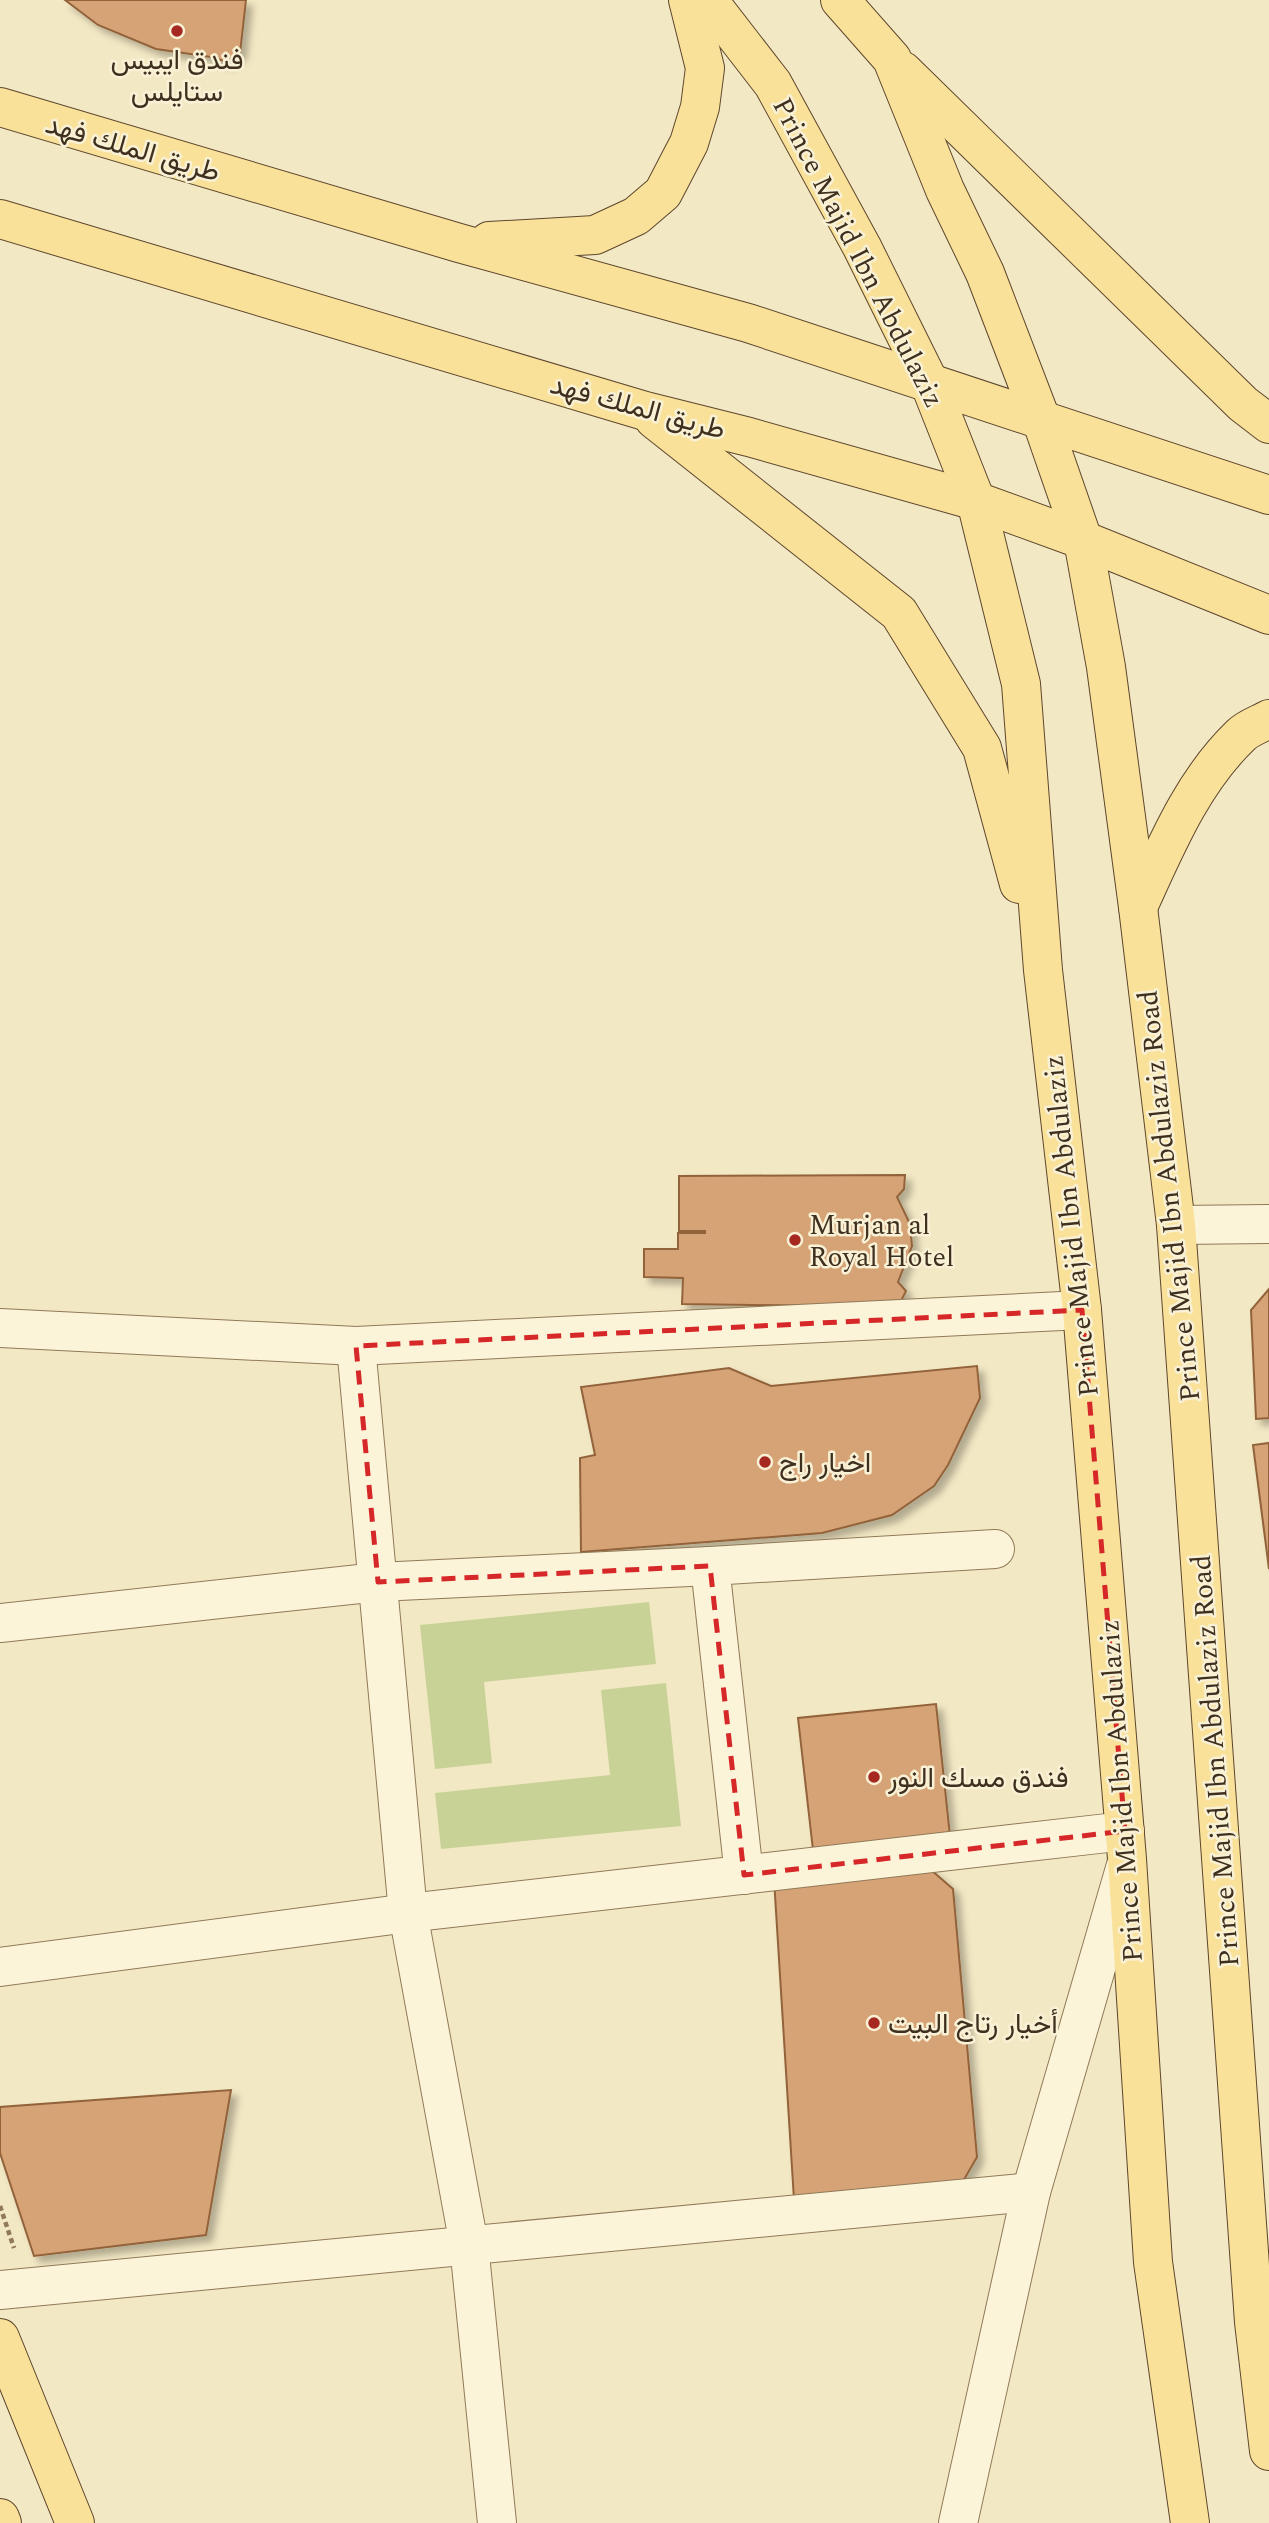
<svg xmlns="http://www.w3.org/2000/svg" width="1269" height="2523" viewBox="0 0 1269 2523" font-family="Spectral,Vazirmatn,serif">
  <style>
    .green { fill: #c8d296 }
    .building { fill: #d5a376; stroke: #92633b; stroke-width: 2; filter: url(#shadow) }
    .lines { fill: none; stroke-linecap: round; stroke-linejoin: round }
    .minor-casing { stroke: #907958; stroke-width: 40 }
    .tertiary-casing { stroke: #907958; stroke-width: 40 }
    .primary-casing { stroke: #5d462d; stroke-width: 40 }
    .path { stroke: #907958; stroke-width: 4.5; stroke-dasharray: 5 3.5; stroke-linecap: butt }
    .minor { stroke: #fcf4d9; stroke-width: 38 }
    .tertiary { stroke: #fcf4d9; stroke-width: 38 }
    .primary { stroke: #f9e199; stroke-width: 38 }
    .marked { fill: none; stroke: #d62828; stroke-width: 5; stroke-dasharray: 14 9; stroke-linejoin: round }
    .poi-dot { fill: #a62921; stroke: #f9f1d5; stroke-width: 2.5 }
    .labels { text-anchor: middle; stroke-width: 5; stroke-linejoin: round; paint-order: stroke }
    .poi-label { font-size: 28px; fill: #3e2f1e; stroke: #f9f1d5; text-anchor: start }
    .street-label { font-size: 28px; fill: #3e2f1e; stroke: #f9f1d5 }
  </style>
  <defs>
    <filter id="shadow"><feDropShadow dx="6" dy="6" stdDeviation="3.5" flood-color="#0004"/></filter>
  </defs>
  <rect width="100%" height="100%" fill="#f3e8c4"/>
  <g class="green">
    <polygon points="649,1602 656,1664 484,1682 492,1763 435,1769 420,1625"/>
    <polygon points="666,1683 681,1826 441,1849 435,1793 610,1775 601,1690"/>
  </g>
  <g class="building">
    <polygon points="65,0 246,0 240,53 227,62 211,57 156,49 98,25"/>
    <polygon points="905,1175 904,1189 897,1197 910,1224 912,1246 898,1282 906,1291 898,1307 682,1304 683,1278 644,1277 644,1249 678,1249 678,1233 705,1233 705,1231 679,1231 679,1176"/>
    <polygon points="1269,1289 1269,1418 1256,1419 1251,1310"/>
    <polygon points="977,1366 980,1398 948,1465 934,1486 892,1515 822,1533 581,1552 580,1458 595,1455 581,1387 729,1368 771,1386"/>
    <polygon points="1269,1443 1269,1569 1253,1445"/>
    <polygon points="936,1704 950,1836 813,1850 798,1718"/>
    <polygon points="930,1869 953,1889 977,2157 958,2190 794,2200 774,1879"/>
    <polygon points="231,2090 206,2235 34,2256 0,2153 0,2107"/>
  </g>
  <g class="lines">
    <g class="minor-casing">
      <g id="minor">
        <polyline points="1176,1225 1269,1224"/>
        <polyline points="0,1328 356,1346 1082,1310"/>
        <polyline points="356,1346 408,1913 469,2245 497,2523"/>
        <polyline points="710,1566 744,1875"/>
        <polyline points="0,1623 378,1582 710,1566 995,1549"/>
        <polyline points="0,1967 408,1913 1125,1831"/>
        <polyline points="0,2290 1031,2192"/>
      </g>
    </g>
    <g class="tertiary-casing">
      <polyline id="tertiary" points="958,2523 1031,2192 1126,1865"/>
    </g>
    <g class="primary-casing">
      <g id="primary">
        <polyline points="708,0 773,84 862,247 929,382 976,501 1021,684 1043,970 1082,1310 1127,1859 1153,2262 1190,2523"/>
        <polyline points="840,0 892,59 945,190 985,273 1041,419 1083,540 1106,667 1138,907 1176,1225 1254,2322 1269,2451"/>
        <polyline points="903,71 1243,404 1269,424"/>
        <polyline points="0,107 459,243 748,323 1269,495"/>
        <polyline points="0,219 645,411 749,437 976,501 1083,540 1269,615"/>
        <polyline points="489,241 595,235 636,216 663,193 689,143 700,107 705,68 688,0"/>
        <polyline points="654,419 899,613 982,748 1019,884"/>
        <path d="M1138 907C1166 846 1192 782 1241 735 1248 728 1260 724 1269 719"/>
        <polyline points="0,2338 75,2523"/>
        <polyline points="0,2518 2,2523"/>
      </g>
    </g>
    <polyline class="path" points="0,2206 14,2248"/>
    <use href="#minor" class="minor"/>
    <use href="#tertiary" class="tertiary"/>
    <use href="#primary" class="primary"/>
  </g>
  <path class="marked" d="M1082 1310 1125 1831 744 1875 710 1566 378 1582 356 1346Z"/>
  <g class="poi-dot">
    <circle cx="177" cy="31" r="7"/>
    <circle cx="795" cy="1240" r="7"/>
    <circle cx="765" cy="1462" r="7"/>
    <circle cx="874" cy="1777" r="7"/>
    <circle cx="874" cy="2023" r="7"/>
  </g>
  <g class="labels">
    <g class="poi-label">
      <text x="177" y="69" text-anchor="middle">فندق ايبيس<tspan x="177" dy="32">ستايلس</tspan></text>
      <text x="809" y="1234">Murjan al<tspan x="809" dy="32">Royal Hotel</tspan></text>
      <text x="779" y="1472">اخيار راج</text>
      <text x="888" y="1787">فندق مسك النور</text>
      <text x="888" y="2033">أخيار رتاج البيت</text>
    </g>
    <g class="street-label">
      <text transform="translate(133 147) rotate(16)" y="10">طريق الملك فهد</text>
      <text transform="translate(859 252) rotate(63)" y="10">Prince Majid Ibn Abdulaziz</text>
      <text transform="translate(638 406) rotate(15)" y="10">طريق الملك فهد</text>
      <text transform="translate(1168 1196) rotate(-96)" y="10">Prince Majid Ibn Abdulaziz Road</text>
      <text transform="translate(1070 1226) rotate(-96)" y="10">Prince Majid Ibn Abdulaziz</text>
      <text transform="translate(1214 1761) rotate(-94)" y="10">Prince Majid Ibn Abdulaziz Road</text>
      <text transform="translate(1120 1791) rotate(-94)" y="10">Prince Majid Ibn Abdulaziz</text>
    </g>
  </g>
</svg>
